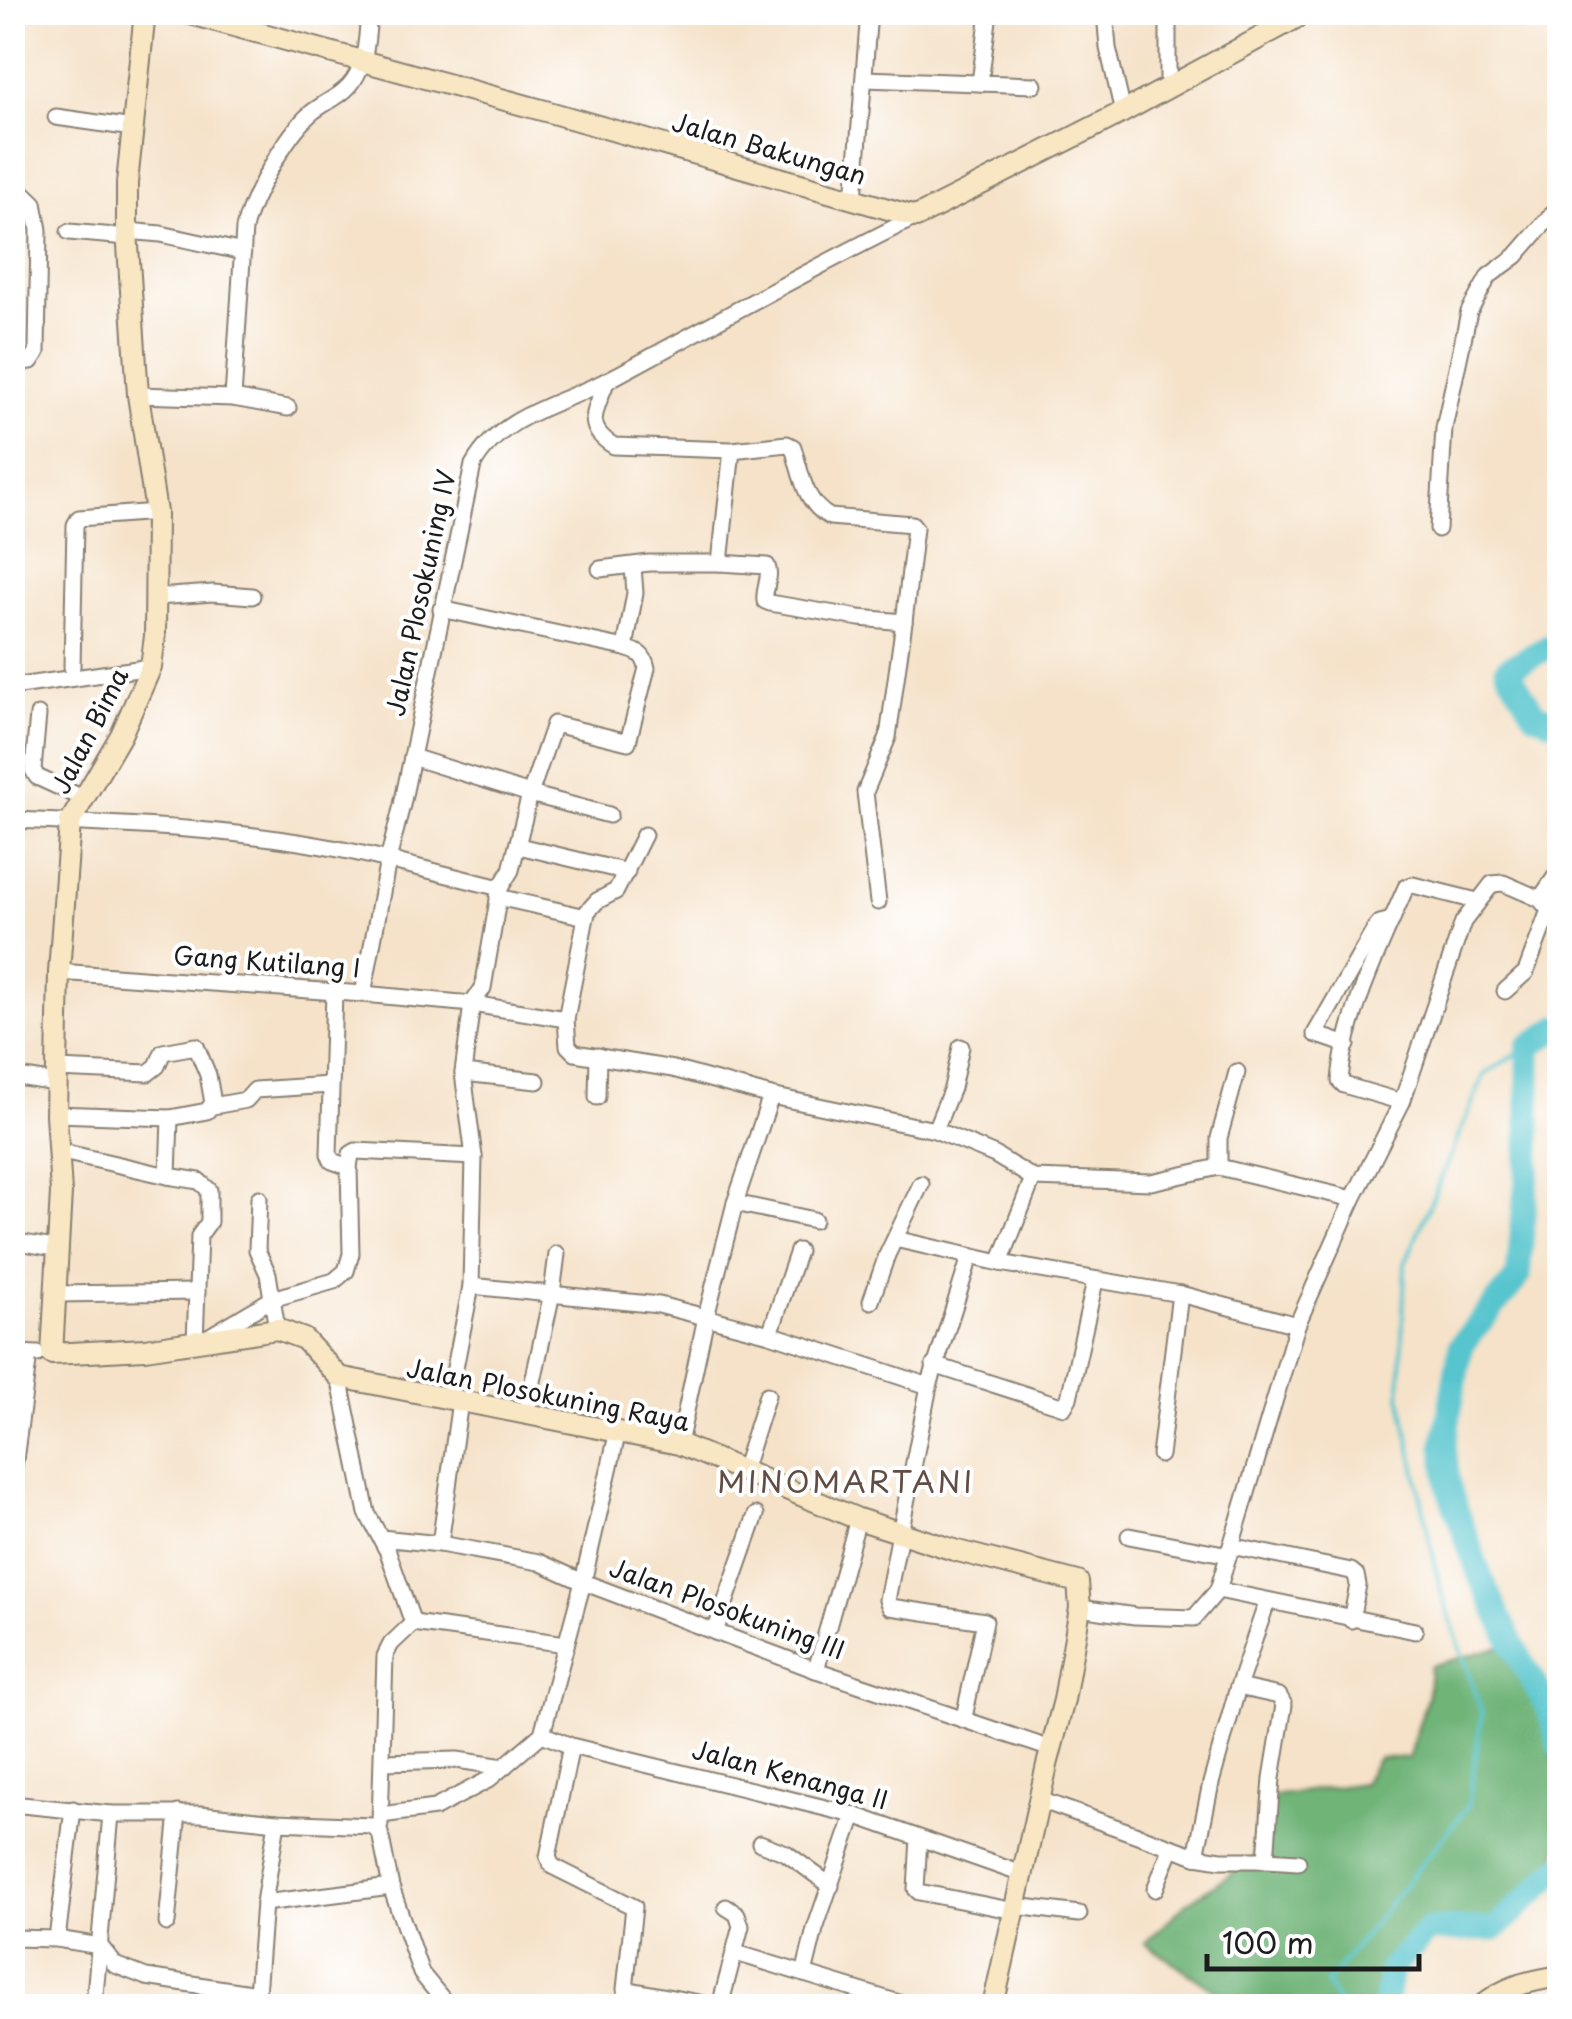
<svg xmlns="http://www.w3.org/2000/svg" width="1572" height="2019" viewBox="0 0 1572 2019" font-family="'Playpen Sans',sans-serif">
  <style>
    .forest { fill: #70b478; stroke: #46684a; stroke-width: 2.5 }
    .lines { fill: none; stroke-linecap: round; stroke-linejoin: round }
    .stream { stroke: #57c5ce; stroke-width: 4 }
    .river { stroke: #57c5ce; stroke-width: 25 }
    .street-casing { stroke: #887f72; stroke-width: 19 }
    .secondary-casing { stroke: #887f72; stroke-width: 24 }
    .street { stroke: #fff; stroke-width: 15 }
    .secondary { stroke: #f9e7c3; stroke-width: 20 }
    .labels { text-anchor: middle; stroke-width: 8; stroke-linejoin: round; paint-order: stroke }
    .street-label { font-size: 25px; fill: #1c1c1c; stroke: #fff }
    .quarter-label { font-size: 30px; letter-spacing: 2.5px; fill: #624d45; stroke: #fff }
  </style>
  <rect width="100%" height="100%" fill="#fff"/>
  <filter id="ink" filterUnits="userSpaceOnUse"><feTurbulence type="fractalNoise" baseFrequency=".01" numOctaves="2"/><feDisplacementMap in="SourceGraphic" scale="20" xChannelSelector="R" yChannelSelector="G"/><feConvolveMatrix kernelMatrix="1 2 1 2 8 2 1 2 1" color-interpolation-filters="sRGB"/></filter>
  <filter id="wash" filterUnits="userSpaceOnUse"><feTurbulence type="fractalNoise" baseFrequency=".0048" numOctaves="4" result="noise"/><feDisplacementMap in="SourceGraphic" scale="40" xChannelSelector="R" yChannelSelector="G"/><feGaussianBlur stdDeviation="2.25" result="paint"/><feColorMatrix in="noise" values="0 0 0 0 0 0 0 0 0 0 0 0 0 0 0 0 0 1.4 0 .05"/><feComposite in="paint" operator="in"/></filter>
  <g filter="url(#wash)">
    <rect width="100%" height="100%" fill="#f5e2c9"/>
    <polygon class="forest" points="1503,1646 1540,1711 1559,1779 1560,1839 1551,1875 1494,1925 1427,1925 1382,1970 1379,2006 1220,2006 1216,1991 1145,1943 1188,1902 1254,1859 1259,1798 1363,1783 1378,1758 1409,1758 1428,1693 1430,1666"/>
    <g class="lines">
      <polyline class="stream" points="1339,2006 1326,1983 1468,1806 1482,1713 1440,1589 1400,1395 1405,1264 1484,1075 1529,1046"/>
      <g class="river">
        <polyline points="1560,641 1507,669 1535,714 1560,723"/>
        <polyline points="1560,1027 1529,1046 1529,1154 1518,1277 1461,1345 1444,1445 1449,1489 1480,1576 1513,1645 1549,1710 1560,1745"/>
        <polyline points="1385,2006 1391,1969 1428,1930 1495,1929 1560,1868"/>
      </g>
    </g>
  </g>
  <g filter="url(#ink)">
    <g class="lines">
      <g class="street-casing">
        <g id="street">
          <polyline points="1105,12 1108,48 1123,112"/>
          <polyline points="1168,12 1168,86"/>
          <polyline points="864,79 1034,85"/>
          <polyline points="980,83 989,12"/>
          <polyline points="56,117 133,128"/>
          <polyline points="12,182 34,203 39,230 37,352 31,361 12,363"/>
          <polyline points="854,199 869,12"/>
          <polyline points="127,231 161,234 243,252"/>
          <polyline points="69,232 127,237"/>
          <path d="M607 380C596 410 582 427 614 446L732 450 787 444 793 447C801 473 804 503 830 517L912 524 915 528 904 622 859 618 770 603 765 601C763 589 772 577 767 566L720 563 732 450"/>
          <polyline points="138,395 233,398 288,408"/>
          <path d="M233 398 244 229C251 198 286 135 310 114 324 102 343 96 353 81 367 61 367 36 369 12"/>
          <polyline points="1438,529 1444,428 1469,312 1489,276 1516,256 1560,205"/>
          <polyline points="600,569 649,563 720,563"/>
          <polyline points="156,597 213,593 252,596"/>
          <path d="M441 609 625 648C638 652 644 654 647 668L628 742 554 724 530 794 609 815"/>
          <polyline points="625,648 635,593 633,567"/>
          <polyline points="72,667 75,525 79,518 156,512"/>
          <polyline points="12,687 151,667"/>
          <polyline points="38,715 33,770 37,777 85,799"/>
          <polyline points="412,757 530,794 511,870 500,888"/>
          <path d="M12 820C138 825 265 829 388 860L402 805 473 465C502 413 563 404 612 378 713 324 813 267 916 217"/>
          <polyline points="519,846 627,872"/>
          <polyline points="498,897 586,917"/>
          <polyline points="878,902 865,792 888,737 904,622"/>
          <polyline points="59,972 363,994 472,1004 566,1019 568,1046 575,1053 673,1069 771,1096 935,1130 995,1155 1033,1178 1151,1182 1219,1167 1353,1199"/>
          <polyline points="1505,991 1526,972 1549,910 1540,899"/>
          <polyline points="363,994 388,860 500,888 483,988 472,1004 463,1073 474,1157 471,1286 449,1399"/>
          <polyline points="566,1019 587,912 597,901 616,891 644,835"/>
          <polyline points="1347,1045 1315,1034 1375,929 1380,923 1392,920"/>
          <polyline points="463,1073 537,1081"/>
          <polyline points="12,1076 56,1083"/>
          <polyline points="597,1097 598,1056"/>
          <path d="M1402 1102 1344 1085 1340 1081C1345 1017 1381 945 1406 887L1413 885 1477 901"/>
          <polyline points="213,1106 246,1100 255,1090 330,1085"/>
          <polyline points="56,1114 170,1118 207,1111 213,1103 208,1075 196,1046 163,1052 157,1066 148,1073 57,1069"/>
          <polyline points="170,1118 168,1176 199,1181 209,1190 209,1222 199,1236 195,1342"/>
          <polyline points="935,1130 952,1088 961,1047"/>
          <polyline points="58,1151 168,1176"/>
          <polyline points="349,1167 351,1154 356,1151 474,1157"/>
          <polyline points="1219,1167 1219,1138 1237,1072"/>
          <polyline points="259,1198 257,1250 268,1274 277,1329"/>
          <polyline points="735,1203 814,1220"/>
          <polyline points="895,1239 1000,1263 1180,1294 1297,1325"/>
          <polyline points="12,1241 60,1249"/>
          <polyline points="1000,1263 1033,1178"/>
          <polyline points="471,1286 659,1305 770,1334 929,1386"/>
          <polyline points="56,1294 197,1292"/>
          <polyline points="871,1301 887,1255 921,1184"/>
          <polyline points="770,1334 798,1251"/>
          <polyline points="210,1336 272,1299 334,1281 346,1271 351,1254 349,1167 332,1161 329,1154 334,992"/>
          <polyline points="12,1353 38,1354"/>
          <polyline points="934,1365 1064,1407 1069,1398 1095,1281"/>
          <polyline points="339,1377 367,1513 388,1552 413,1623 391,1644 385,1656 380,1824"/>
          <polyline points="526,1414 552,1293 557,1254"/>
          <polyline points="679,1444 706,1317 735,1203 771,1096"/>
          <polyline points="1160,1455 1180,1294"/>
          <polyline points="743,1471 767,1395"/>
          <polyline points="12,1483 29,1354"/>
          <polyline points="1129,1536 1229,1555"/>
          <polyline points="381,1538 440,1544 539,1562 583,1582 816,1670 1051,1749"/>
          <polyline points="440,1544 460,1401"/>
          <polyline points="1231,1546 1351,1571 1356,1575 1358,1585 1351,1620"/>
          <polyline points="1218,1590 1415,1631"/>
          <polyline points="1080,1608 1135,1616 1194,1618 1218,1590 1297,1325 1353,1199 1402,1102 1463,922 1492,884 1503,883 1540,899 1560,870"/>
          <polyline points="413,1623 566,1644"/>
          <polyline points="715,1632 756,1515"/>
          <polyline points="816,1670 858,1519"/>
          <polyline points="964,1717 985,1621 890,1607 887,1600 929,1386 970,1257"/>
          <polyline points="542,1734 571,1746 854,1815 1022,1874"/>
          <polyline points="571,1746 548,1857 552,1866 634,1907 625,1989 715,2006"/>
          <polyline points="383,1762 457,1760 504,1767"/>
          <polyline points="1040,1800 1196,1856 1221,1860 1266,1860 1272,1778 1284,1705 1279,1696 1238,1687 1267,1602"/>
          <polyline points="12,1804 111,1814 201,1814 277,1822 372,1826 380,1833 391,1887 421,1973 448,2006"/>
          <polyline points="381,1815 435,1808 488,1780 542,1734 583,1582 618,1431"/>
          <polyline points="919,1838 916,1889 919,1892 1015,1911"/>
          <polyline points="760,1843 786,1853 831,1886"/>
          <polyline points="1196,1856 1211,1783 1238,1687"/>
          <polyline points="1266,1860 1298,1862"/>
          <polyline points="1155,1889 1171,1849"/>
          <polyline points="264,1903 391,1887"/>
          <polyline points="1016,1906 1079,1914"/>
          <polyline points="167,1923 178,1813"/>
          <polyline points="12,1938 57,1939 100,1946 115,1965 146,1977 257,1994 263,2006"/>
          <polyline points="57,1939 73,1809"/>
          <polyline points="736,1953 909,2006"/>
          <polyline points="804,1974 815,1929 854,1815"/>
          <polyline points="257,1994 264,1903 277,1822"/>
          <polyline points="94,2006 111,1814"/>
          <polyline points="720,2006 741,1926 737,1914 726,1907"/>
        </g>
      </g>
      <g class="secondary-casing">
        <g id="secondary">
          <polyline points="145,12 127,183 127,231 138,395 156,512 155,636 151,667 121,735 70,822 59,972 56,1114 61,1193 52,1354 145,1349 277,1329 304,1339 339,1377 679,1444 858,1519 954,1550 1078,1582 1080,1608 1064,1700 1047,1765 993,2006"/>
          <polyline points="183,12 549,112 916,217 1123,112 1307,12"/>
          <path d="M1482 2006C1504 1986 1530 1981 1560 1976"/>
        </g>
      </g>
      <use href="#street" class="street"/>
      <use href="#secondary" class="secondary"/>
    </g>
  </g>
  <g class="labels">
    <g class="street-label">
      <text transform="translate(769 149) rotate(16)" y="9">Jalan Bakungan</text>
      <text transform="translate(421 593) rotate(-78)" y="9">Jalan Plosokuning IV</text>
      <text transform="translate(90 731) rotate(-63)" y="9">Jalan Bima</text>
      <text transform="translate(267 962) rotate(4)" y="9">Gang Kutilang I</text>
      <text transform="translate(548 1395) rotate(11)" y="9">Jalan Plosokuning Raya</text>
      <text transform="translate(727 1609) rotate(20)" y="9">Jalan Plosokuning III</text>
      <text transform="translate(790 1775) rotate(15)" y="9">Jalan Kenanga II</text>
    </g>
    <g class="quarter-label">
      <text x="846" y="1493">MINOMARTANI</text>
    </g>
  </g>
  <rect width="1572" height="2019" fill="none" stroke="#fff" stroke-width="50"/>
  <path d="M1207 1954v15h212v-15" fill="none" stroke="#1c1c1c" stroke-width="5"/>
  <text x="1222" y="1954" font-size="30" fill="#1c1c1c" stroke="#ffffff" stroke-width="8" paint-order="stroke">100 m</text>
</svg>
